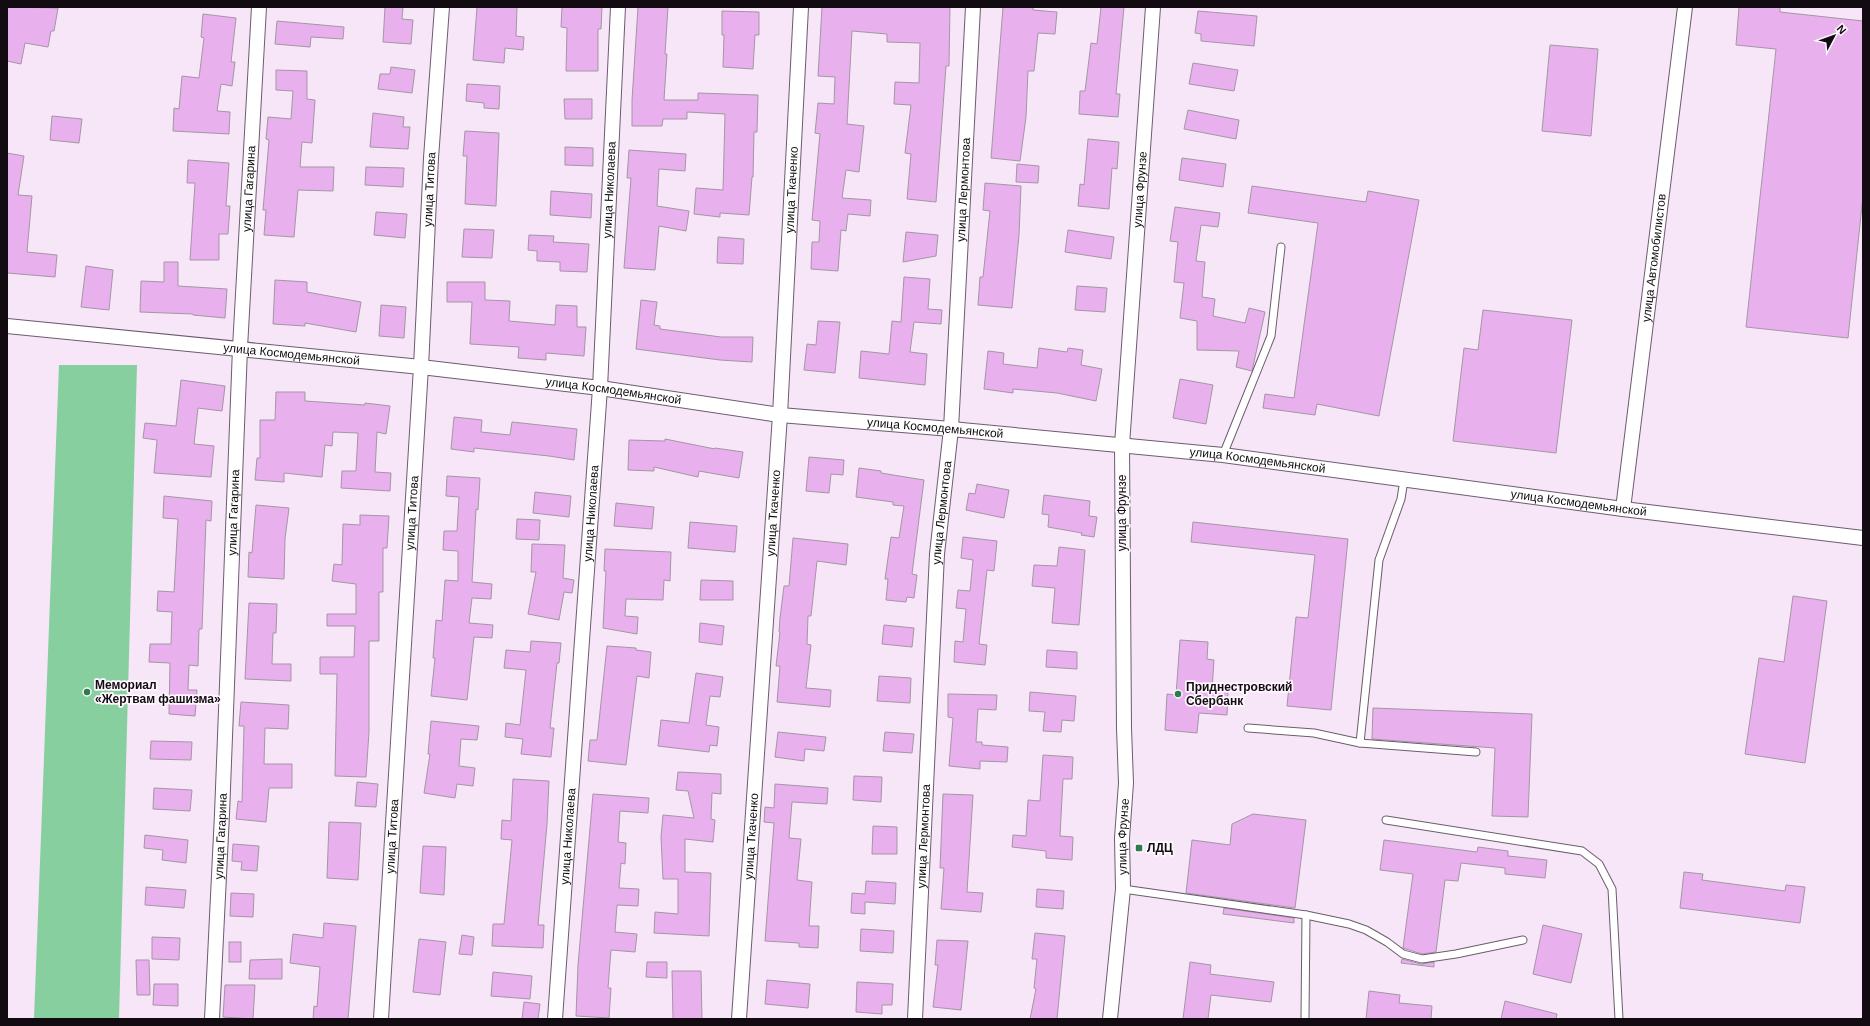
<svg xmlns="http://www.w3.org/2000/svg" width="1870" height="1026" viewBox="0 0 1870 1026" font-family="Helvetica,sans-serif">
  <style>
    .green { fill: #87cf9f }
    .building { fill: #e8b0ed; stroke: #a595a6 }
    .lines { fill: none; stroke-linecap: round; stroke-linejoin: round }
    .lane-casing { stroke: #6b5d6d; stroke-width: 9 }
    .street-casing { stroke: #6b5d6d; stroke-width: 16 }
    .lane { stroke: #fff; stroke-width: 7 }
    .street { stroke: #fff; stroke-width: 14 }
    .poi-dot { fill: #2c7c4d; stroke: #fef7fe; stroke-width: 1.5 }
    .labels { text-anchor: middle; stroke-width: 3.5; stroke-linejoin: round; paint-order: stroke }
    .street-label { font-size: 12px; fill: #120c12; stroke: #fef7fe }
    .poi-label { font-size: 12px; font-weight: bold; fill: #120c12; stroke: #fef7fe; text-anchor: start }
  </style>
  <rect width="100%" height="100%" fill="#f7e6f8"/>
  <polygon class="green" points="59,365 137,365 119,1019 34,1019"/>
  <g class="building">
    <polygon points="7,7 58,8 54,31 51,31 48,47 25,43 21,64 7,61"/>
    <polygon points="385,7 403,7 402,19 413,20 411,44 383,42"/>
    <polygon points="477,7 517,7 516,36 524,37 523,50 505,48 504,63 473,60"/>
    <polygon points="562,7 602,7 601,29 598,29 598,71 566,71 567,28 561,27"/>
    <polygon points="638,7 668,7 665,54 667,54 664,100 698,100 698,93 758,95 757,132 754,132 753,177 752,177 749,215 720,213 720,217 694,214 696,188 723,190 725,114 687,112 687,119 663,119 662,126 632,126 632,100"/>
    <polygon points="822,7 950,7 949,66 946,66 936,202 907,199 911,154 905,153 911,105 894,104 895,82 919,83 920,43 887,42 887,34 852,31 847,124 864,126 859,172 846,170 842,198 871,200 870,216 848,214 846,231 841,230 838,271 811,269 812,242 819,242 820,221 812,220 820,134 815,133 818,103 834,104 835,77 818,76"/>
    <polygon points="1003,7 1033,7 1033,10 1057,12 1055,34 1038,33 1034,71 1028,71 1026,117 1020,161 991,158"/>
    <polygon points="1101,7 1124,7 1116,94 1120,94 1118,117 1079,114 1080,91 1085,91 1091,43 1097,44"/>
    <polygon points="1739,7 1780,7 1780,12 1863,21 1863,196 1848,338 1746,327 1776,49 1736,45"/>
    <polygon points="722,11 759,12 759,35 755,35 753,69 723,67 724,35 722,35"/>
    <polygon points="1198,11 1257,16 1254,46 1201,41 1201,34 1195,33"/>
    <polygon points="203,14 236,18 231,62 235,62 232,86 221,84 217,111 230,112 229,134 173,131 174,108 179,109 182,76 199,78 204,38 201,37"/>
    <polygon points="277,21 344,27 343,39 311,37 310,47 275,44"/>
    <polygon points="1550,45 1598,49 1591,136 1542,131"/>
    <polygon points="1193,63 1238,70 1234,91 1189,84"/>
    <polygon points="391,67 415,70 412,93 378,89 380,74 390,74"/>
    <polygon points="276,70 307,71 307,99 315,100 312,143 302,142 300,167 334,167 333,191 298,190 294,237 264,235 266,210 263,210 269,140 266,139 268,117 291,119 293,91 276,90"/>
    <polygon points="467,84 500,86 499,109 484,108 484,103 466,101"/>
    <polygon points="564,99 592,99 592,119 565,119"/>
    <polygon points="1188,110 1239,120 1236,139 1184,129"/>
    <polygon points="373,113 404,117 403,127 410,127 408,149 370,147"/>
    <polygon points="52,116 82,119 79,143 50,140"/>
    <polygon points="465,131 499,133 496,206 465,204 467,156 463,156"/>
    <polygon points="1088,139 1119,142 1117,169 1112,168 1109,209 1078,206 1080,184 1084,185"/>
    <polygon points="565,147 593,148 593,166 565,165"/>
    <polygon points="629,150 686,154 685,171 659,169 657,206 689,211 686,231 659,226 655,270 624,268 631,178 627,178"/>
    <polygon points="7,153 24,156 18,195 32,196 27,252 57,255 55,277 7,273"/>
    <polygon points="1182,158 1226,164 1223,187 1179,180"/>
    <polygon points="188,160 229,163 226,206 230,206 228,234 219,234 219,260 190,260 195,183 187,183"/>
    <polygon points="1017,164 1039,166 1038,183 1016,182"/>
    <polygon points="366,167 404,168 403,187 365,185"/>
    <polygon points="985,183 1021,186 1019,235 1012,308 978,305 980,277 983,277 990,211 983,210"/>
    <polygon points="1252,186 1366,202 1368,191 1419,200 1379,416 1317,404 1315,415 1263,408 1265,394 1294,398 1318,223 1248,213"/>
    <polygon points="551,191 592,194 591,218 550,215"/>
    <polygon points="1175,207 1220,213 1218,227 1201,225 1196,261 1205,262 1202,297 1215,299 1213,316 1245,323 1249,308 1265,312 1252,371 1236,367 1239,351 1197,350 1197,321 1180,318 1184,283 1174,282 1178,242 1170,241"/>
    <polygon points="376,212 407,214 405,238 374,235"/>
    <polygon points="464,229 494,230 492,258 462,257"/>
    <polygon points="1068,230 1114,237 1111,259 1065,252"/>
    <polygon points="906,232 938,235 936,256 903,262"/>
    <polygon points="529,235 554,236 553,242 589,244 587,272 560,271 560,262 537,261 537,251 528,250"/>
    <polygon points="718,237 744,239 743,264 717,263"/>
    <polygon points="164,262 178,262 178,286 227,289 225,318 193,315 193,314 140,312 141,281 164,282"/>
    <polygon points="86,266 113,270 109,310 81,307"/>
    <polygon points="904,277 930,279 928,309 942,310 941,324 914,322 910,352 927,354 925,385 859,378 861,351 889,354 892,321 901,322"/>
    <polygon points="275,280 307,282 307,292 361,302 356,332 305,323 305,326 273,324"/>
    <polygon points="447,282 485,282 485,300 510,301 509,321 555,325 556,305 577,306 577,327 586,327 584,356 546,353 546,360 518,358 519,347 470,344 472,302 447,302"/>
    <polygon points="1077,286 1107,288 1105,312 1075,310"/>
    <polygon points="641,300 657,302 654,325 660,326 660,329 721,337 753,337 752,362 720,360 636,349"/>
    <polygon points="381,305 406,307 404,338 379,336"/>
    <polygon points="1483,310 1572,320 1556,453 1453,441 1464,348 1478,350"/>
    <polygon points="818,321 840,322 835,373 804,370 807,344 816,345"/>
    <polygon points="1039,348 1067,352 1068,348 1083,350 1081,365 1102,369 1096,401 1057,393 1013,389 1013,393 984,389 988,351 1004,353 1003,364 1037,368"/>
    <polygon points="1180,379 1213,385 1206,424 1173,418"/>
    <polygon points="181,380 225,386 222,411 198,408 194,444 214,446 211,477 154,473 157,440 143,438 145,423 176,426"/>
    <polygon points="276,392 305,392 305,401 365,405 365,403 390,406 386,434 377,432 375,472 391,473 390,491 341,488 342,471 356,471 358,433 333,432 332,446 325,445 322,477 284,473 284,482 255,480 257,458 260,458 260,420 275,420"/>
    <polygon points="454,417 482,420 481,432 510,435 512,422 577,429 574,460 549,456 474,448 474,452 451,449"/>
    <polygon points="665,439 715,449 715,448 743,452 739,478 699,471 698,477 654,467 654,471 628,470 629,440 665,441"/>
    <polygon points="809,457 844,460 843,475 831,474 829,493 806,491"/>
    <polygon points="859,468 881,471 881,473 924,480 912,574 917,575 914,598 907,597 906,602 886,600 888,579 885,579 891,537 899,538 904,506 893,505 893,502 856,497"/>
    <polygon points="447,476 480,478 478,510 476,509 472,582 492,584 491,599 472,598 469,623 493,625 492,638 474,637 467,700 431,696 435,658 433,658 436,620 442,621 445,580 458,581 458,551 443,550 444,531 457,531 459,497 446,496"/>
    <polygon points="977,484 1009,490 1004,518 966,510 969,493 975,494"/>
    <polygon points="535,492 571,496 569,517 533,513"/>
    <polygon points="1044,495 1090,501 1089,516 1097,517 1094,537 1081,535 1082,533 1048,527 1049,515 1042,514"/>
    <polygon points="164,496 212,501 211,521 206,520 202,629 199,629 198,666 189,665 188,690 197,690 195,716 169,714 170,663 149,662 150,644 171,644 172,612 157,611 158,591 174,592 178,519 163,518"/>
    <polygon points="616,503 654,507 652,529 614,526"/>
    <polygon points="256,505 289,508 285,539 284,579 248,577 249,552 252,553"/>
    <polygon points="360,515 389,516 387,548 383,548 383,592 379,592 379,641 369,641 369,732 366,777 335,776 337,674 320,674 320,657 354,657 355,626 327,626 327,614 356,614 356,584 332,581 334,564 342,565 343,524 360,525"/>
    <polygon points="517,519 540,520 539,540 516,539"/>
    <polygon points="690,522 737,526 735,552 688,548"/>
    <polygon points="1193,522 1348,539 1331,710 1287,706 1296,617 1308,618 1315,555 1191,542"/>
    <polygon points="963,537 997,541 994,571 987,570 979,644 987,645 985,665 954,662 955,641 963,642 966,609 956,608 958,590 970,591 973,560 961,558"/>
    <polygon points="793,538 848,544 846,565 817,561 811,616 808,616 807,644 811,645 806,688 831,690 830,707 777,702 780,666 776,666 780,632 779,632 780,618 784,586 789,586"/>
    <polygon points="532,544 565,545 563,578 574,580 572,593 564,592 559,620 528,614 536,572 531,572"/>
    <polygon points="1059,547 1085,550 1079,625 1052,623 1055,588 1032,586 1034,565 1057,566"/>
    <polygon points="605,549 671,552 670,581 664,580 663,600 626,599 625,616 638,617 637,634 603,628 606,571 604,571"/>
    <polygon points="701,580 733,581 733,600 700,600"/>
    <polygon points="1793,596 1827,601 1805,763 1745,754 1759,658 1784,662"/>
    <polygon points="249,603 277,604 276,633 273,633 272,664 291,664 291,681 245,679"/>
    <polygon points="700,623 724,626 722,645 699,642"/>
    <polygon points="884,625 914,628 912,647 882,644"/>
    <polygon points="1180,640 1208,642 1207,659 1214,660 1212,690 1228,691 1227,715 1199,713 1197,733 1165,730 1167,694 1176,695"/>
    <polygon points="531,641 561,643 559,663 557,663 550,728 554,728 551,757 521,754 523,739 505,737 506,723 520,725 526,670 504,668 506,650 530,652"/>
    <polygon points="607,646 636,648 636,650 651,652 649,678 637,676 626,765 588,761 590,740 597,740"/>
    <polygon points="1047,650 1077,652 1077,669 1046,667"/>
    <polygon points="696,673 723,677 720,697 710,696 706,725 719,727 717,746 710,745 709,752 658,746 661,720 689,723"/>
    <polygon points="879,676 911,678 910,703 877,701"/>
    <polygon points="1030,692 1076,696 1074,721 1062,720 1061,732 1043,731 1045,712 1029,711"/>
    <polygon points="948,694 997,695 996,710 978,709 976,742 982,742 982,745 1008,747 1007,762 980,761 980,769 949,766 953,718 948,717"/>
    <polygon points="241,702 289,705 288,729 265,728 264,764 292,764 292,788 269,788 266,822 236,819 238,801 242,802 244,726 239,726"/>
    <polygon points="1373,708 1532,714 1528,817 1492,816 1495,748 1372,739"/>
    <polygon points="431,721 479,726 477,740 461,739 459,766 475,768 473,786 457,784 455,798 424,793 430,754 428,754"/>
    <polygon points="778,732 826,737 824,751 805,749 804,761 775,757"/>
    <polygon points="885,732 914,734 912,753 883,751"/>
    <polygon points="151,741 192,742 191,760 150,759"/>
    <polygon points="1043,755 1073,757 1072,779 1063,779 1060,836 1073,837 1072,860 1046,858 1046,851 1012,847 1013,835 1026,836 1028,800 1040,801"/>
    <polygon points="678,772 721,774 721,794 712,793 711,819 715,820 713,842 685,839 685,872 711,873 709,936 654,933 655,912 678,914 678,879 663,879 661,837 663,815 694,818 688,791 676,790"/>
    <polygon points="854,776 882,777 881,802 853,800"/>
    <polygon points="513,779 549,781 547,824 538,925 544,925 543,948 492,946 493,924 504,924 512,840 501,839 502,820 511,821"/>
    <polygon points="357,782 378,784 376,807 355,806"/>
    <polygon points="775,784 828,788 827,804 792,802 789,838 801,839 797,880 812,882 809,926 819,926 818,948 799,947 799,943 765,941 774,823 764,822 765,807 774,808"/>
    <polygon points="154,788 192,790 190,811 153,809"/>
    <polygon points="593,794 649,798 648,813 620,811 618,842 626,843 625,864 621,863 619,888 639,889 638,906 617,905 615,932 637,934 635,952 611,950 608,988 611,988 609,1018 576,1016 578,965"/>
    <polygon points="943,794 973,795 967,892 983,893 981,912 941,909 944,868 940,868"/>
    <polygon points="1253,814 1306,820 1295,908 1186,893 1192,840 1230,845 1232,824"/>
    <polygon points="329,822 361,823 358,880 327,878"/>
    <polygon points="873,826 897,827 897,854 872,854"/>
    <polygon points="145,835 188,840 186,863 162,860 163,850 144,848"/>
    <polygon points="1384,840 1477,852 1478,847 1508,851 1508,856 1547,860 1545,878 1505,874 1505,868 1461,863 1458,881 1445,880 1436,952 1422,954 1403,948 1413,874 1380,870"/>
    <polygon points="233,844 259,846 257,871 241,870 242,862 232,861"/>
    <polygon points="423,846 446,847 444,895 420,893"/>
    <polygon points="1684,872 1703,874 1702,880 1785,891 1786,885 1805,887 1800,923 1680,908"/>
    <polygon points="866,881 896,883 895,904 865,902 865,914 851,913 852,893 865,894"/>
    <polygon points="146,887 186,890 184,908 145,905"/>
    <polygon points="1037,889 1064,891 1063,909 1036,907"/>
    <polygon points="231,893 254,894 253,917 230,916"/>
    <polygon points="1224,908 1294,918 1294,923 1223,914"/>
    <polygon points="324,923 356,926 348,1019 313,1019 314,1006 317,1007 320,967 290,963 293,934 323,938"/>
    <polygon points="1543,925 1582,934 1571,983 1533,974"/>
    <polygon points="861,929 894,931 893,953 860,951"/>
    <polygon points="1035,933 1065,936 1057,1019 1030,1019 1036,989 1034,988 1037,959 1032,959"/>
    <polygon points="462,935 474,937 472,955 459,954"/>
    <polygon points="152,937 180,938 179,960 152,959"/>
    <polygon points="419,939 446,942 440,995 413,992"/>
    <polygon points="937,940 968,941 961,1010 933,1007 938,965 935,965"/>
    <rect x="229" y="942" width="12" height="20"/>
    <polygon points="282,959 282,979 249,979 250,960"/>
    <polygon points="1402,959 1421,964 1434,962 1434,967 1401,963"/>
    <polygon points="136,960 149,960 150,995 137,995"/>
    <polygon points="647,962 667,962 667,978 646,977"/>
    <polygon points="1190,962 1211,965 1210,974 1274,982 1271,1002 1211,995 1208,1019 1183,1019"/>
    <polygon points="672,971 701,971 702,1019 673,1019"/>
    <polygon points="493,972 532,976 530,999 491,996"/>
    <polygon points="767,980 810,984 808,1008 765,1004"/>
    <polygon points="857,982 893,984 892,1005 882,1005 882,1014 856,1012"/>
    <polygon points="154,984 178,984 178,1006 153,1005"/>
    <polygon points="225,985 255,985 253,1019 223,1017"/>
    <polygon points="1369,991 1400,995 1399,1003 1432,1006 1431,1019 1366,1019"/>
    <polygon points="1505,1001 1557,1014 1556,1019 1501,1019"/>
    <polygon points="524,1002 540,1004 538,1019 522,1019"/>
  </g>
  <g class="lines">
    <g class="lane-casing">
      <g id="lane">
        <polyline points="1223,455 1271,336 1281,247"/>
        <polyline points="1248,728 1314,733 1360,743 1476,752"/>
        <polyline points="1360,743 1379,560 1401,499 1404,480"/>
        <polyline points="1386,820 1582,851 1599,864 1612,889 1619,1019"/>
        <polyline points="1123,889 1306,915 1349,924 1366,930 1387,942 1403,954 1422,959 1456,954 1523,940"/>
        <polyline points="1305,1019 1306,915"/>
      </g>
    </g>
    <g class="street-casing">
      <g id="street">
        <path id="s1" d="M7 326 421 367 600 388 780 415 951 429 1223 455 1623 509 1863 538"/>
        <path id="s2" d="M1623 509 1685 7"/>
        <path id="s3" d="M212 1019 222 814 240 348 259 7"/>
        <path id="s4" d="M381 1019 421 367 431 158 442 7"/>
        <path id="s5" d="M555 1019 600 388 618 7"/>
        <path id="s6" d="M739 1019 780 415 801 7"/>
        <path id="s7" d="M915 1019 937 554 951 429 973 7"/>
        <path id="s8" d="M1110 1019 1123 889 1122 838 1126 783 1124 728 1122 445 1153 7"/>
      </g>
    </g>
    <use href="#lane" class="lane"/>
    <use href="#street" class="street"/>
  </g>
  <g class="poi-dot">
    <circle cx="87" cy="692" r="4"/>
    <circle cx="1178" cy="694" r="4"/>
    <rect x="1135" y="844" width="8" height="8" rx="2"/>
  </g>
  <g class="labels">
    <g class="street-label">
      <text dy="4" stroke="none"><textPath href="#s3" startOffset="831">улица Гагарина</textPath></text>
      <text dy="4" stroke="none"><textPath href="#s4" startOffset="831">улица Титова</textPath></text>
      <text dy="4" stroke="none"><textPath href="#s8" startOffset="831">улица Фрунзе</textPath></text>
      <text dy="4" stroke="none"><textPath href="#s5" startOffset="831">улица Николаева</textPath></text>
      <text dy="4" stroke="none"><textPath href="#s6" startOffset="831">улица Ткаченко</textPath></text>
      <text dy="4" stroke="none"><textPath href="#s7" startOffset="831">улица Лермонтова</textPath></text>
      <text dy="4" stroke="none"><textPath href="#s2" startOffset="253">улица Автомобилистов</textPath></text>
      <text dy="4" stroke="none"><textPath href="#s1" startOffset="286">улица Космодемьянской</textPath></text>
      <text dy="4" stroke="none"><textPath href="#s1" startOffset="610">улица Космодемьянской</textPath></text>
      <text dy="4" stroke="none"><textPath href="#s1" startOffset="934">улица Космодемьянской</textPath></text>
      <text dy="4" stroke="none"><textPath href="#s1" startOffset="1258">улица Космодемьянской</textPath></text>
      <text dy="4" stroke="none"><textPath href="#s1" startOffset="1582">улица Космодемьянской</textPath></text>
      <text dy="4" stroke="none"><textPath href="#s3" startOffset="507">улица Гагарина</textPath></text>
      <text dy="4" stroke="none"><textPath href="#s4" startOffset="507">улица Титова</textPath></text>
      <text dy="4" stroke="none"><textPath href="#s5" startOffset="507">улица Николаева</textPath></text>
      <text dy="4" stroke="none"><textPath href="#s6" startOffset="507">улица Ткаченко</textPath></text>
      <text dy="4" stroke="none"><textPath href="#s7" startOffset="507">улица Лермонтова</textPath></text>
      <text transform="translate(1122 513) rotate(-90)" y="4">улица Фрунзе</text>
      <text dy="4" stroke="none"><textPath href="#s4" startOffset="183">улица Титова</textPath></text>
      <text dy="4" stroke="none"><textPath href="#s5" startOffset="183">улица Николаева</textPath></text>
      <text dy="4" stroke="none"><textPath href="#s6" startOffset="183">улица Ткаченко</textPath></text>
      <text dy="4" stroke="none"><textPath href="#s7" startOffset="183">улица Лермонтова</textPath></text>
      <text dy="4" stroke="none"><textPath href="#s3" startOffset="183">улица Гагарина</textPath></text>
      <text dy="4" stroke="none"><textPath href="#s8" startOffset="183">улица Фрунзе</textPath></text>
    </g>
    <g class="poi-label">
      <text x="95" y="689">Мемориал<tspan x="95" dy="14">«Жертвам фашизма»</tspan></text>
      <text x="1186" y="691">Приднестровский<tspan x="1186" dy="14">Сбербанк</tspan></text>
      <text x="1147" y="852">ЛДЦ</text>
    </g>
  </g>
  <rect width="1870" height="1026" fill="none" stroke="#120c12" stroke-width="16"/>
  <g transform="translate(1834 36) rotate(49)" stroke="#fef7fe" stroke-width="3" paint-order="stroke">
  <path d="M0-3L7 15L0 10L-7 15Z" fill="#120c12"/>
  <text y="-6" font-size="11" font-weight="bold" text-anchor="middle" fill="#120c12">N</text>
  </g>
</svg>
